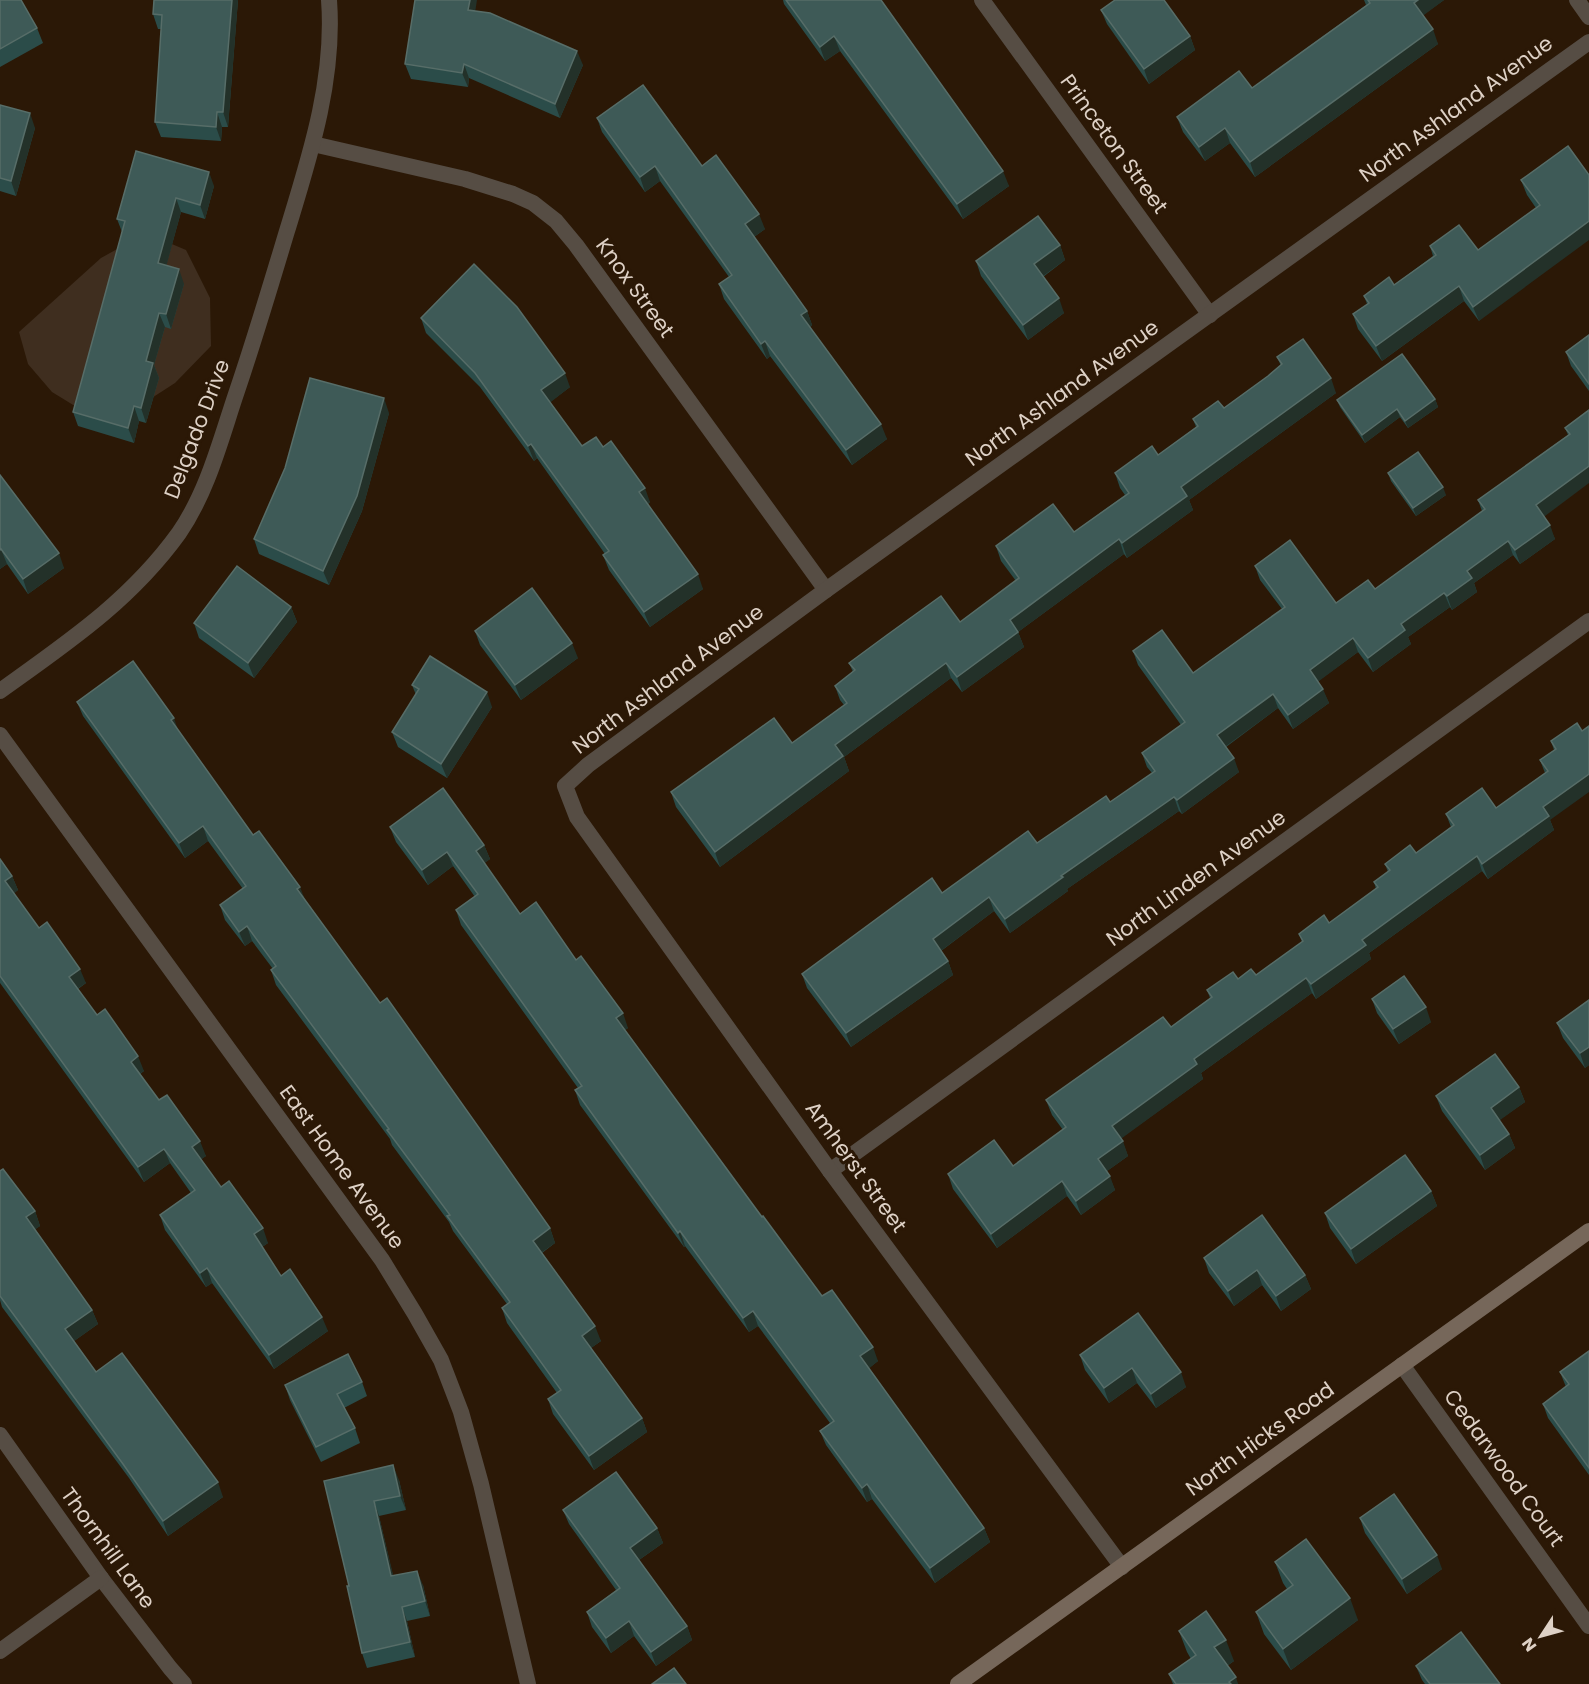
<svg xmlns="http://www.w3.org/2000/svg" width="1589" height="1684" viewBox="0 0 1589 1684" font-family="Poppins,sans-serif">
  <style>
    .green { fill: #3f2e1f }
    .lines { fill: none; stroke-linecap: round; stroke-linejoin: round }
    .minor { stroke: #564d44; stroke-width: 16 }
    .tertiary { stroke: #564d44; stroke-width: 16 }
    .secondary { stroke: #76675a; stroke-width: 16 }
    .wall { fill: #2b4c49 }
    .shaded-wall { fill: #233129 }
    .building { fill: #3e5a57; stroke: #576d68; stroke-width: 1.5 }
    .labels { text-anchor: middle; stroke-width: 6; stroke-linejoin: round; paint-order: stroke }
    .street-label { font-size: 21px; fill: #ded1c6; stroke: #2b1806 }
  </style>
  <rect width="100%" height="100%" fill="#2b1806"/>
  <polygon class="green" points="146,233 186,250 210,298 211,346 175,383 127,414 83,411 52,392 28,364 19,332 101,258"/>
  <g class="lines">
    <g class="minor">
      <polyline points="982,0 1210,315"/>
      <polyline points="313,144 465,179 513,194 533,203 556,221 576,245 826,590"/>
      <path d="M0 691C67 643 130 601 179 533 208 491 221 438 237 391 255 338 271 284 287 231 310 156 335 79 329 0"/>
      <polyline points="0,735 382,1260 415,1314 441,1360 461,1412 481,1484 528,1684"/>
      <polyline points="830,1171 1589,621"/>
      <polyline points="1402,1365 1589,1626"/>
      <polyline points="0,1435 101,1578 170,1668 184,1684"/>
      <polyline points="1122,1567 830,1171 577,817 565,786 588,765 826,590 1589,42"/>
      <polyline points="0,1651 101,1578"/>
    </g>
    <polyline class="tertiary" points="1577,0 1589,17"/>
    <polyline class="secondary" points="958,1684 1589,1231"/>
  </g>
  <g class="wall">
    <polygon points="0,0 37,28 43,43 0,67"/>
    <polygon points="154,0 238,0 228,127 222,127 221,141 161,137 155,122 161,29 158,29 153,14"/>
    <polygon points="783,0 881,0 1009,186 963,219 840,51 825,61 784,4"/>
    <polygon points="1364,0 1444,0 1423,15 1438,44 1255,177 1230,143 1205,161 1183,132 1177,117 1252,88 1366,5"/>
    <polygon points="1101,10 1190,36 1195,50 1149,84 1107,24"/>
    <polygon points="476,11 583,65 560,118 469,78 468,87 411,79 405,64"/>
    <polygon points="0,105 35,128 16,196 0,191"/>
    <polygon points="597,118 702,166 765,229 754,237 807,311 812,325 810,327 887,439 852,465 770,356 767,359 724,299 719,284 729,277 660,181 645,192 602,132"/>
    <polygon points="136,151 214,186 205,219 181,212 166,266 184,284 171,329 165,327 154,365 159,378 146,423 139,421 134,443 78,426 73,412 122,232 117,219"/>
    <polygon points="1589,175 1479,321 1464,301 1382,361 1358,329 1353,314 1367,304 1364,296 1394,285 1433,256 1430,246 1478,250 1536,208 1527,195 1521,180"/>
    <polygon points="1060,245 1065,260 1043,277 1064,313 1028,340 981,276 976,261"/>
    <polygon points="421,318 570,387 550,402 582,446 603,447 650,502 648,504 703,589 650,627 609,570 603,555 605,554 537,458 534,461 480,387 426,333"/>
    <polygon points="1589,335 1589,391 1571,366 1566,352"/>
    <polygon points="1277,357 1336,393 1189,500 1193,510 1127,558 1124,554 1018,632 1024,647 962,692 951,678 844,757 849,771 720,867 676,807 671,792 792,743 844,705 840,700 835,686 853,672 849,663 960,622 1016,581 1001,561 996,546 1074,532 1125,495 1120,488 1115,473 1158,455 1196,427 1193,419 1224,408 1268,376 1281,366"/>
    <polygon points="1435,399 1438,407 1408,428 1400,417 1365,443 1340,407 1337,400"/>
    <polygon points="1589,410 1544,516 1555,539 1520,564 1513,555 1474,583 1477,592 1452,610 1450,607 1408,637 1411,644 1373,672 1358,652 1318,681 1329,703 1293,729 1278,708 1226,747 1239,772 1182,814 1179,811 1067,889 1068,891 1010,933 994,911 941,951 948,961 953,975 851,1047 807,988 802,974 942,893 1037,843 1110,802 1152,773 1147,767 1142,753 1181,725 1138,665 1133,651 1193,673 1282,609 1260,580 1255,566 1336,603 1375,589 1482,511 1478,500 1568,435 1565,428"/>
    <polygon points="389,413 362,511 329,585 259,554 254,539"/>
    <polygon points="1388,473 1446,495 1416,516 1391,481"/>
    <polygon points="0,475 64,568 28,594 7,564 0,569"/>
    <polygon points="291,607 297,622 254,678 199,638 194,623"/>
    <polygon points="475,631 578,658 521,700 480,645"/>
    <polygon points="412,685 492,707 447,778 398,747 392,732 416,695"/>
    <polygon points="77,702 179,731 253,835 305,901 380,1003 550,1228 555,1243 542,1253 601,1341 591,1348 642,1418 647,1432 594,1470 553,1414 548,1399 557,1393 507,1323 502,1308 507,1304 453,1231 449,1222 392,1145 390,1139 276,985 271,970 273,969 252,941 245,946 225,920 220,905 243,889 208,841 185,858 83,716"/>
    <polygon points="1577,723 1550,820 1554,830 1488,879 1482,871 1369,953 1371,959 1316,999 1312,993 1201,1073 1203,1079 1121,1138 1128,1156 1107,1171 1115,1190 1081,1215 1067,1196 997,1248 953,1189 948,1174 1013,1166 1063,1130 1052,1115 1046,1100 1171,1027 1210,998 1207,990 1238,979 1256,975 1302,942 1299,934 1329,923 1376,889 1374,882 1388,872 1385,864 1416,853 1451,827 1446,814 1496,808 1545,773 1540,760 1554,750 1551,741"/>
    <polygon points="390,827 484,845 490,859 484,863 520,914 576,960 628,1028 625,1030 762,1217 822,1296 878,1361 869,1368 984,1528 990,1542 935,1583 872,1499 867,1502 826,1445 820,1431 830,1423 758,1326 749,1332 685,1246 684,1247 580,1105 575,1090 578,1088 461,925 456,910 475,897 453,866 428,885 396,842"/>
    <polygon points="0,859 12,876 18,890 14,893 39,928 86,983 78,989 97,1015 144,1071 140,1074 159,1100 206,1156 201,1159 221,1187 268,1243 262,1247 281,1276 328,1331 274,1369 212,1283 206,1287 165,1230 160,1215 191,1193 170,1163 144,1182 0,983"/>
    <polygon points="1372,999 1431,1022 1399,1044 1377,1013"/>
    <polygon points="1589,1000 1589,1065 1585,1068 1563,1038 1557,1023"/>
    <polygon points="1519,1087 1525,1102 1499,1120 1509,1134 1515,1148 1485,1170 1442,1111 1436,1096"/>
    <polygon points="0,1171 35,1211 40,1226 35,1229 92,1310 98,1324 74,1341 96,1372 223,1497 168,1536 129,1478 2,1307 0,1300"/>
    <polygon points="1431,1191 1437,1206 1356,1264 1330,1228 1325,1213"/>
    <polygon points="1204,1258 1305,1275 1311,1289 1281,1311 1262,1285 1234,1306 1209,1273"/>
    <polygon points="1138,1313 1186,1387 1156,1408 1137,1383 1109,1403 1085,1370 1080,1355"/>
    <polygon points="1589,1351 1589,1475 1548,1418 1543,1404 1566,1387 1560,1372"/>
    <polygon points="362,1382 367,1396 344,1408 355,1428 360,1443 321,1462 290,1400 285,1385"/>
    <polygon points="399,1480 406,1510 379,1516 393,1576 423,1585 430,1616 407,1621 415,1657 367,1668 362,1653 349,1586 324,1481"/>
    <polygon points="563,1510 657,1528 663,1543 639,1560 687,1626 692,1640 656,1666 634,1636 611,1653 592,1627 587,1612 616,1590 569,1524"/>
    <polygon points="1360,1518 1442,1569 1407,1594 1365,1533"/>
    <polygon points="1275,1562 1358,1620 1291,1670 1264,1634 1256,1612 1287,1589 1283,1583"/>
    <polygon points="1179,1631 1234,1661 1227,1666 1238,1684 1173,1684 1169,1674 1191,1659 1187,1652"/>
    <polygon points="1416,1666 1500,1684 1425,1684 1422,1680"/>
  </g>
  <g class="shaded-wall">
    <polygon points="232,0 238,0 228,127 223,112"/>
    <polygon points="470,0 477,0 473,25 468,10"/>
    <polygon points="1418,0 1444,0 1420,18 1414,3"/>
    <polygon points="1433,29 1438,44 1255,177 1250,162"/>
    <polygon points="834,36 840,51 825,61 820,47"/>
    <polygon points="1190,36 1195,50 1149,84 1144,69"/>
    <polygon points="577,51 583,65 560,118 555,104"/>
    <polygon points="464,64 469,78 468,87 462,73"/>
    <polygon points="217,112 222,127 221,141 216,127"/>
    <polygon points="30,113 35,128 16,196 11,181"/>
    <polygon points="1225,128 1230,143 1205,161 1199,147"/>
    <polygon points="655,166 660,181 645,192 640,177"/>
    <polygon points="1003,171 1009,186 963,219 957,204"/>
    <polygon points="209,172 214,186 205,219 200,205"/>
    <polygon points="176,198 181,212 163,278 158,263"/>
    <polygon points="759,214 765,229 751,239 745,224"/>
    <polygon points="1589,221 1589,240 1479,321 1473,307"/>
    <polygon points="1060,245 1065,260 1039,279 1034,264"/>
    <polygon points="179,269 184,284 171,329 166,314"/>
    <polygon points="1459,286 1464,301 1382,361 1376,346"/>
    <polygon points="1059,298 1064,313 1028,340 1023,325"/>
    <polygon points="807,311 812,325 806,330 801,315"/>
    <polygon points="159,313 165,327 154,365 159,378 146,423 141,408 146,361"/>
    <polygon points="765,341 770,356 767,359 761,344"/>
    <polygon points="565,373 570,387 547,405 541,390"/>
    <polygon points="1331,378 1336,393 1189,500 1193,510 1127,558 1122,543 1181,487"/>
    <polygon points="384,398 389,413 362,511 329,585 323,571"/>
    <polygon points="1435,399 1438,407 1408,428 1405,421"/>
    <polygon points="134,406 139,421 134,443 128,428"/>
    <polygon points="1397,409 1400,417 1365,443 1362,435"/>
    <polygon points="881,424 887,439 852,465 846,450"/>
    <polygon points="531,444 537,458 534,461 528,446"/>
    <polygon points="1589,466 1589,483 1541,519 1536,505"/>
    <polygon points="1443,487 1446,495 1416,516 1413,508"/>
    <polygon points="645,488 650,502 644,506 639,492"/>
    <polygon points="1550,525 1555,539 1520,564 1515,550"/>
    <polygon points="1119,539 1124,554 1018,632 1024,647 962,692 957,677 1010,620"/>
    <polygon points="1508,541 1513,555 1474,583 1477,592 1452,610 1447,596 1467,571"/>
    <polygon points="1,549 7,564 0,569 0,550"/>
    <polygon points="59,553 64,568 28,594 23,579"/>
    <polygon points="698,574 703,589 650,627 644,612"/>
    <polygon points="1444,593 1450,607 1408,637 1411,644 1373,672 1368,658 1401,624"/>
    <polygon points="291,607 297,622 254,678 248,663"/>
    <polygon points="1353,638 1358,652 1315,684 1310,670"/>
    <polygon points="572,643 578,658 521,700 515,685"/>
    <polygon points="946,663 951,678 844,757 849,771 720,867 715,852 835,745"/>
    <polygon points="1323,689 1329,703 1293,729 1288,715"/>
    <polygon points="487,692 492,707 447,778 441,764"/>
    <polygon points="1273,694 1278,708 1222,749 1217,735"/>
    <polygon points="174,718 179,733 171,720"/>
    <polygon points="1234,758 1239,772 1182,814 1177,800"/>
    <polygon points="1589,774 1589,792 1550,820 1554,830 1488,879 1482,864 1543,807"/>
    <polygon points="1174,797 1179,811 1067,889 1068,891 1010,933 1005,919 1061,876"/>
    <polygon points="203,826 208,841 185,858 179,843"/>
    <polygon points="484,845 490,859 481,866 476,851"/>
    <polygon points="447,852 453,866 428,885 422,870"/>
    <polygon points="1477,856 1482,871 1369,953 1371,959 1316,999 1311,984 1362,940"/>
    <polygon points="12,876 18,890 11,896 5,881"/>
    <polygon points="300,887 306,902 297,889"/>
    <polygon points="989,897 994,911 938,953 933,939"/>
    <polygon points="247,926 252,941 245,946 239,932"/>
    <polygon points="948,961 953,975 851,1047 846,1033"/>
    <polygon points="80,969 86,983 74,991 69,977"/>
    <polygon points="1306,978 1312,993 1201,1073 1203,1079 1118,1141 1112,1126 1194,1059"/>
    <polygon points="1426,1007 1431,1022 1399,1044 1393,1029"/>
    <polygon points="623,1013 628,1028 622,1032 616,1018"/>
    <polygon points="1589,1047 1589,1065 1585,1068 1580,1053"/>
    <polygon points="138,1056 144,1071 136,1076 131,1062"/>
    <polygon points="1519,1087 1525,1102 1496,1123 1491,1108"/>
    <polygon points="1509,1134 1515,1148 1485,1170 1480,1155"/>
    <polygon points="200,1141 206,1156 198,1162 192,1147"/>
    <polygon points="1123,1141 1128,1156 1103,1174 1098,1159"/>
    <polygon points="164,1149 170,1163 144,1182 138,1167"/>
    <polygon points="1110,1176 1115,1190 1081,1215 1076,1201"/>
    <polygon points="1062,1181 1067,1196 997,1248 991,1234"/>
    <polygon points="1431,1191 1437,1206 1356,1264 1351,1249"/>
    <polygon points="35,1211 40,1226 32,1232 26,1217"/>
    <polygon points="263,1228 268,1243 259,1249 254,1234"/>
    <polygon points="550,1228 555,1243 538,1255 533,1241"/>
    <polygon points="680,1231 685,1246 684,1247 678,1233"/>
    <polygon points="207,1268 212,1283 206,1287 200,1273"/>
    <polygon points="1257,1270 1262,1285 1234,1306 1228,1291"/>
    <polygon points="1305,1275 1311,1289 1281,1311 1276,1296"/>
    <polygon points="92,1310 98,1324 70,1344 65,1329"/>
    <polygon points="753,1311 758,1326 749,1332 743,1318"/>
    <polygon points="322,1317 328,1331 274,1369 269,1355"/>
    <polygon points="595,1326 601,1341 588,1350 582,1336"/>
    <polygon points="873,1347 878,1361 866,1371 860,1356"/>
    <polygon points="1132,1368 1137,1383 1109,1403 1104,1388"/>
    <polygon points="1181,1372 1186,1387 1156,1408 1151,1394"/>
    <polygon points="642,1418 647,1432 594,1470 589,1456"/>
    <polygon points="393,1465 399,1480 406,1510 400,1496"/>
    <polygon points="218,1482 223,1497 168,1536 163,1521"/>
    <polygon points="867,1484 872,1499 867,1502 862,1488"/>
    <polygon points="374,1501 379,1516 397,1591 391,1576"/>
    <polygon points="657,1528 663,1543 636,1562 630,1548"/>
    <polygon points="984,1528 990,1542 935,1583 930,1568"/>
    <polygon points="1437,1555 1442,1569 1407,1594 1402,1579"/>
    <polygon points="417,1571 423,1585 430,1616 425,1601"/>
    <polygon points="1350,1598 1358,1620 1291,1670 1283,1649"/>
    <polygon points="402,1607 407,1621 415,1657 410,1642"/>
    <polygon points="629,1621 634,1636 611,1653 606,1638"/>
    <polygon points="687,1626 692,1640 656,1666 651,1652"/>
    <polygon points="1226,1640 1234,1661 1222,1669 1214,1647"/>
    <polygon points="1236,1677 1238,1684 1230,1684 1229,1682"/>
  </g>
  <g class="building">
    <polygon points="0,0 21,0 37,28 0,49"/>
    <polygon points="154,0 232,0 223,112 217,112 216,127 155,122 162,15 153,14"/>
    <polygon points="415,0 470,0 468,10 490,13 577,51 555,104 464,64 462,73 405,64"/>
    <polygon points="786,0 881,0 1003,171 957,204 834,36 820,47"/>
    <polygon points="1115,0 1164,0 1190,36 1144,69 1101,10"/>
    <polygon points="1368,0 1418,0 1414,3 1433,29 1250,162 1225,128 1199,147 1177,117 1239,71 1252,88 1370,3"/>
    <polygon points="643,85 702,166 716,155 759,214 745,224 807,311 801,315 881,424 846,450 765,341 761,344 719,284 732,275 655,166 640,177 597,118"/>
    <polygon points="0,105 30,113 11,181 0,178"/>
    <polygon points="1568,146 1589,175 1589,221 1473,307 1459,286 1376,346 1353,314 1369,303 1364,296 1389,277 1394,285 1436,255 1430,246 1459,225 1478,250 1540,205 1521,180"/>
    <polygon points="136,151 209,172 200,205 176,198 158,263 179,269 166,314 159,313 146,361 153,363 141,408 134,406 128,428 73,412 125,221 117,219"/>
    <polygon points="1038,216 1060,245 1034,264 1059,298 1023,325 976,261"/>
    <polygon points="474,264 517,307 565,373 541,390 582,446 596,437 603,447 611,441 645,488 639,492 698,574 644,612 603,555 609,551 531,444 528,446 475,373 421,318"/>
    <polygon points="1589,335 1589,384 1566,352"/>
    <polygon points="1303,339 1331,378 1181,487 1187,496 1122,543 1119,539 1010,620 1018,632 957,677 946,663 835,745 843,756 715,852 671,792 774,718 792,743 847,703 835,686 855,670 849,663 887,635 941,596 960,622 1019,578 996,546 1053,504 1074,532 1129,493 1115,473 1152,446 1158,455 1198,426 1193,419 1218,401 1224,408 1268,376 1282,364 1277,357"/>
    <polygon points="1402,354 1435,399 1405,421 1397,409 1362,435 1337,400"/>
    <polygon points="310,378 384,398 357,496 323,571 254,539 285,468"/>
    <polygon points="1589,410 1589,466 1536,505 1550,525 1515,550 1508,541 1467,571 1472,578 1447,596 1444,593 1401,624 1405,630 1368,658 1353,638 1310,670 1323,689 1288,715 1273,694 1217,735 1234,758 1177,800 1174,797 1061,876 1063,877 1005,919 989,897 933,939 948,961 846,1033 802,974 932,878 942,893 1028,831 1037,843 1106,796 1110,802 1155,771 1142,753 1185,722 1133,651 1162,630 1193,673 1285,607 1255,566 1290,540 1336,603 1368,580 1375,589 1485,509 1478,500 1570,434 1565,428"/>
    <polygon points="1418,452 1443,487 1413,508 1388,473"/>
    <polygon points="0,475 59,553 23,579 1,549 0,550"/>
    <polygon points="237,566 291,607 248,663 194,623"/>
    <polygon points="532,588 572,643 515,685 475,631"/>
    <polygon points="430,656 487,692 441,764 392,732 419,689 412,685"/>
    <polygon points="133,661 174,718 171,720 253,835 259,831 300,887 297,889 380,1003 387,998 550,1228 533,1241 595,1326 582,1336 642,1418 589,1456 548,1399 561,1390 502,1308 510,1302 447,1216 450,1215 387,1130 389,1129 271,970 276,966 247,926 239,932 220,905 246,886 203,826 179,843 77,702"/>
    <polygon points="1577,723 1582,731 1589,726 1589,774 1543,807 1549,816 1482,864 1477,856 1362,940 1366,945 1311,984 1306,978 1194,1059 1197,1064 1112,1126 1123,1141 1098,1159 1110,1176 1076,1201 1062,1181 991,1234 948,1174 994,1140 1013,1166 1066,1127 1046,1100 1163,1017 1171,1027 1212,997 1207,990 1233,972 1238,979 1251,969 1256,975 1303,941 1299,934 1324,915 1329,923 1378,887 1374,882 1390,870 1385,864 1410,845 1416,853 1454,825 1446,814 1482,788 1496,808 1548,771 1540,760 1556,749 1551,741"/>
    <polygon points="443,788 484,845 476,851 520,914 536,902 576,960 581,956 623,1013 616,1018 762,1217 763,1216 822,1296 832,1290 873,1347 860,1356 984,1528 930,1568 867,1484 862,1488 820,1431 834,1421 753,1311 743,1318 680,1231 678,1233 575,1090 582,1086 456,910 478,894 447,852 422,870 390,827"/>
    <polygon points="0,859 12,876 5,881 39,928 47,922 80,969 69,977 97,1015 105,1009 138,1056 131,1062 159,1100 167,1095 200,1141 192,1147 221,1187 229,1181 263,1228 254,1234 281,1276 290,1269 322,1317 269,1355 207,1268 200,1273 160,1215 195,1190 164,1149 138,1167 0,976"/>
    <polygon points="1404,976 1426,1007 1393,1029 1372,999"/>
    <polygon points="1589,1000 1589,1047 1580,1053 1557,1023"/>
    <polygon points="1495,1054 1519,1087 1491,1108 1509,1134 1480,1155 1436,1096"/>
    <polygon points="1405,1155 1431,1191 1351,1249 1325,1213"/>
    <polygon points="3,1169 35,1211 26,1217 92,1310 65,1329 96,1372 122,1353 218,1482 163,1521 123,1464 0,1296 0,1171"/>
    <polygon points="1262,1215 1305,1275 1276,1296 1257,1270 1228,1291 1204,1258"/>
    <polygon points="1138,1313 1181,1372 1151,1394 1132,1368 1104,1388 1080,1355"/>
    <polygon points="1589,1351 1589,1468 1543,1404 1569,1384 1560,1372"/>
    <polygon points="348,1354 362,1382 337,1394 355,1428 316,1447 285,1385"/>
    <polygon points="393,1465 400,1496 374,1501 391,1576 417,1571 425,1601 402,1607 410,1642 362,1653 347,1586 349,1586 324,1481"/>
    <polygon points="616,1472 657,1528 630,1548 687,1626 651,1652 629,1621 606,1638 587,1612 620,1588 563,1510"/>
    <polygon points="1394,1494 1437,1555 1402,1579 1360,1518"/>
    <polygon points="1306,1539 1350,1598 1283,1649 1256,1612 1293,1585 1275,1562"/>
    <polygon points="1206,1611 1226,1640 1214,1647 1236,1677 1229,1682 1231,1684 1176,1684 1169,1674 1196,1655 1179,1631"/>
    <polygon points="1461,1632 1500,1684 1430,1684 1416,1666"/>
    <polygon points="674,1668 686,1684 652,1684"/>
  </g>
  <g class="labels">
    <g class="street-label">
      <text transform="translate(1456 109) rotate(-36)" y="7">North Ashland Avenue</text>
      <text transform="translate(1114 144) rotate(54)" y="7">Princeton Street</text>
      <text transform="translate(635 288) rotate(54)" y="7">Knox Street</text>
      <text transform="translate(1062 393) rotate(-36)" y="7">North Ashland Avenue</text>
      <text transform="translate(197 429) rotate(-69)" y="7">Delgado Drive</text>
      <text transform="translate(668 679) rotate(-37)" y="7">North Ashland Avenue</text>
      <text transform="translate(1196 878) rotate(-36)" y="7">North Linden Avenue</text>
      <text transform="translate(342 1167) rotate(54)" y="7">East Home Avenue</text>
      <text transform="translate(856 1167) rotate(54)" y="7">Amherst Street</text>
      <text transform="translate(1260 1439) rotate(-36)" y="7">North Hicks Road</text>
      <text transform="translate(1504 1468) rotate(54)" y="7">Cedarwood Court</text>
      <text transform="translate(108 1548) rotate(54)" y="7">Thornhill Lane</text>
    </g>
  </g>
  <g transform="translate(1541 1636) rotate(234)" stroke="#2b1806" stroke-width="4.5" paint-order="stroke">
  <path d="M0-4.5L10 22L0 15L-10 22Z" fill="#ded1c6"/>
  <text y="-9" font-size="16" font-weight="bold" text-anchor="middle" fill="#ded1c6">N</text>
  </g>
</svg>
